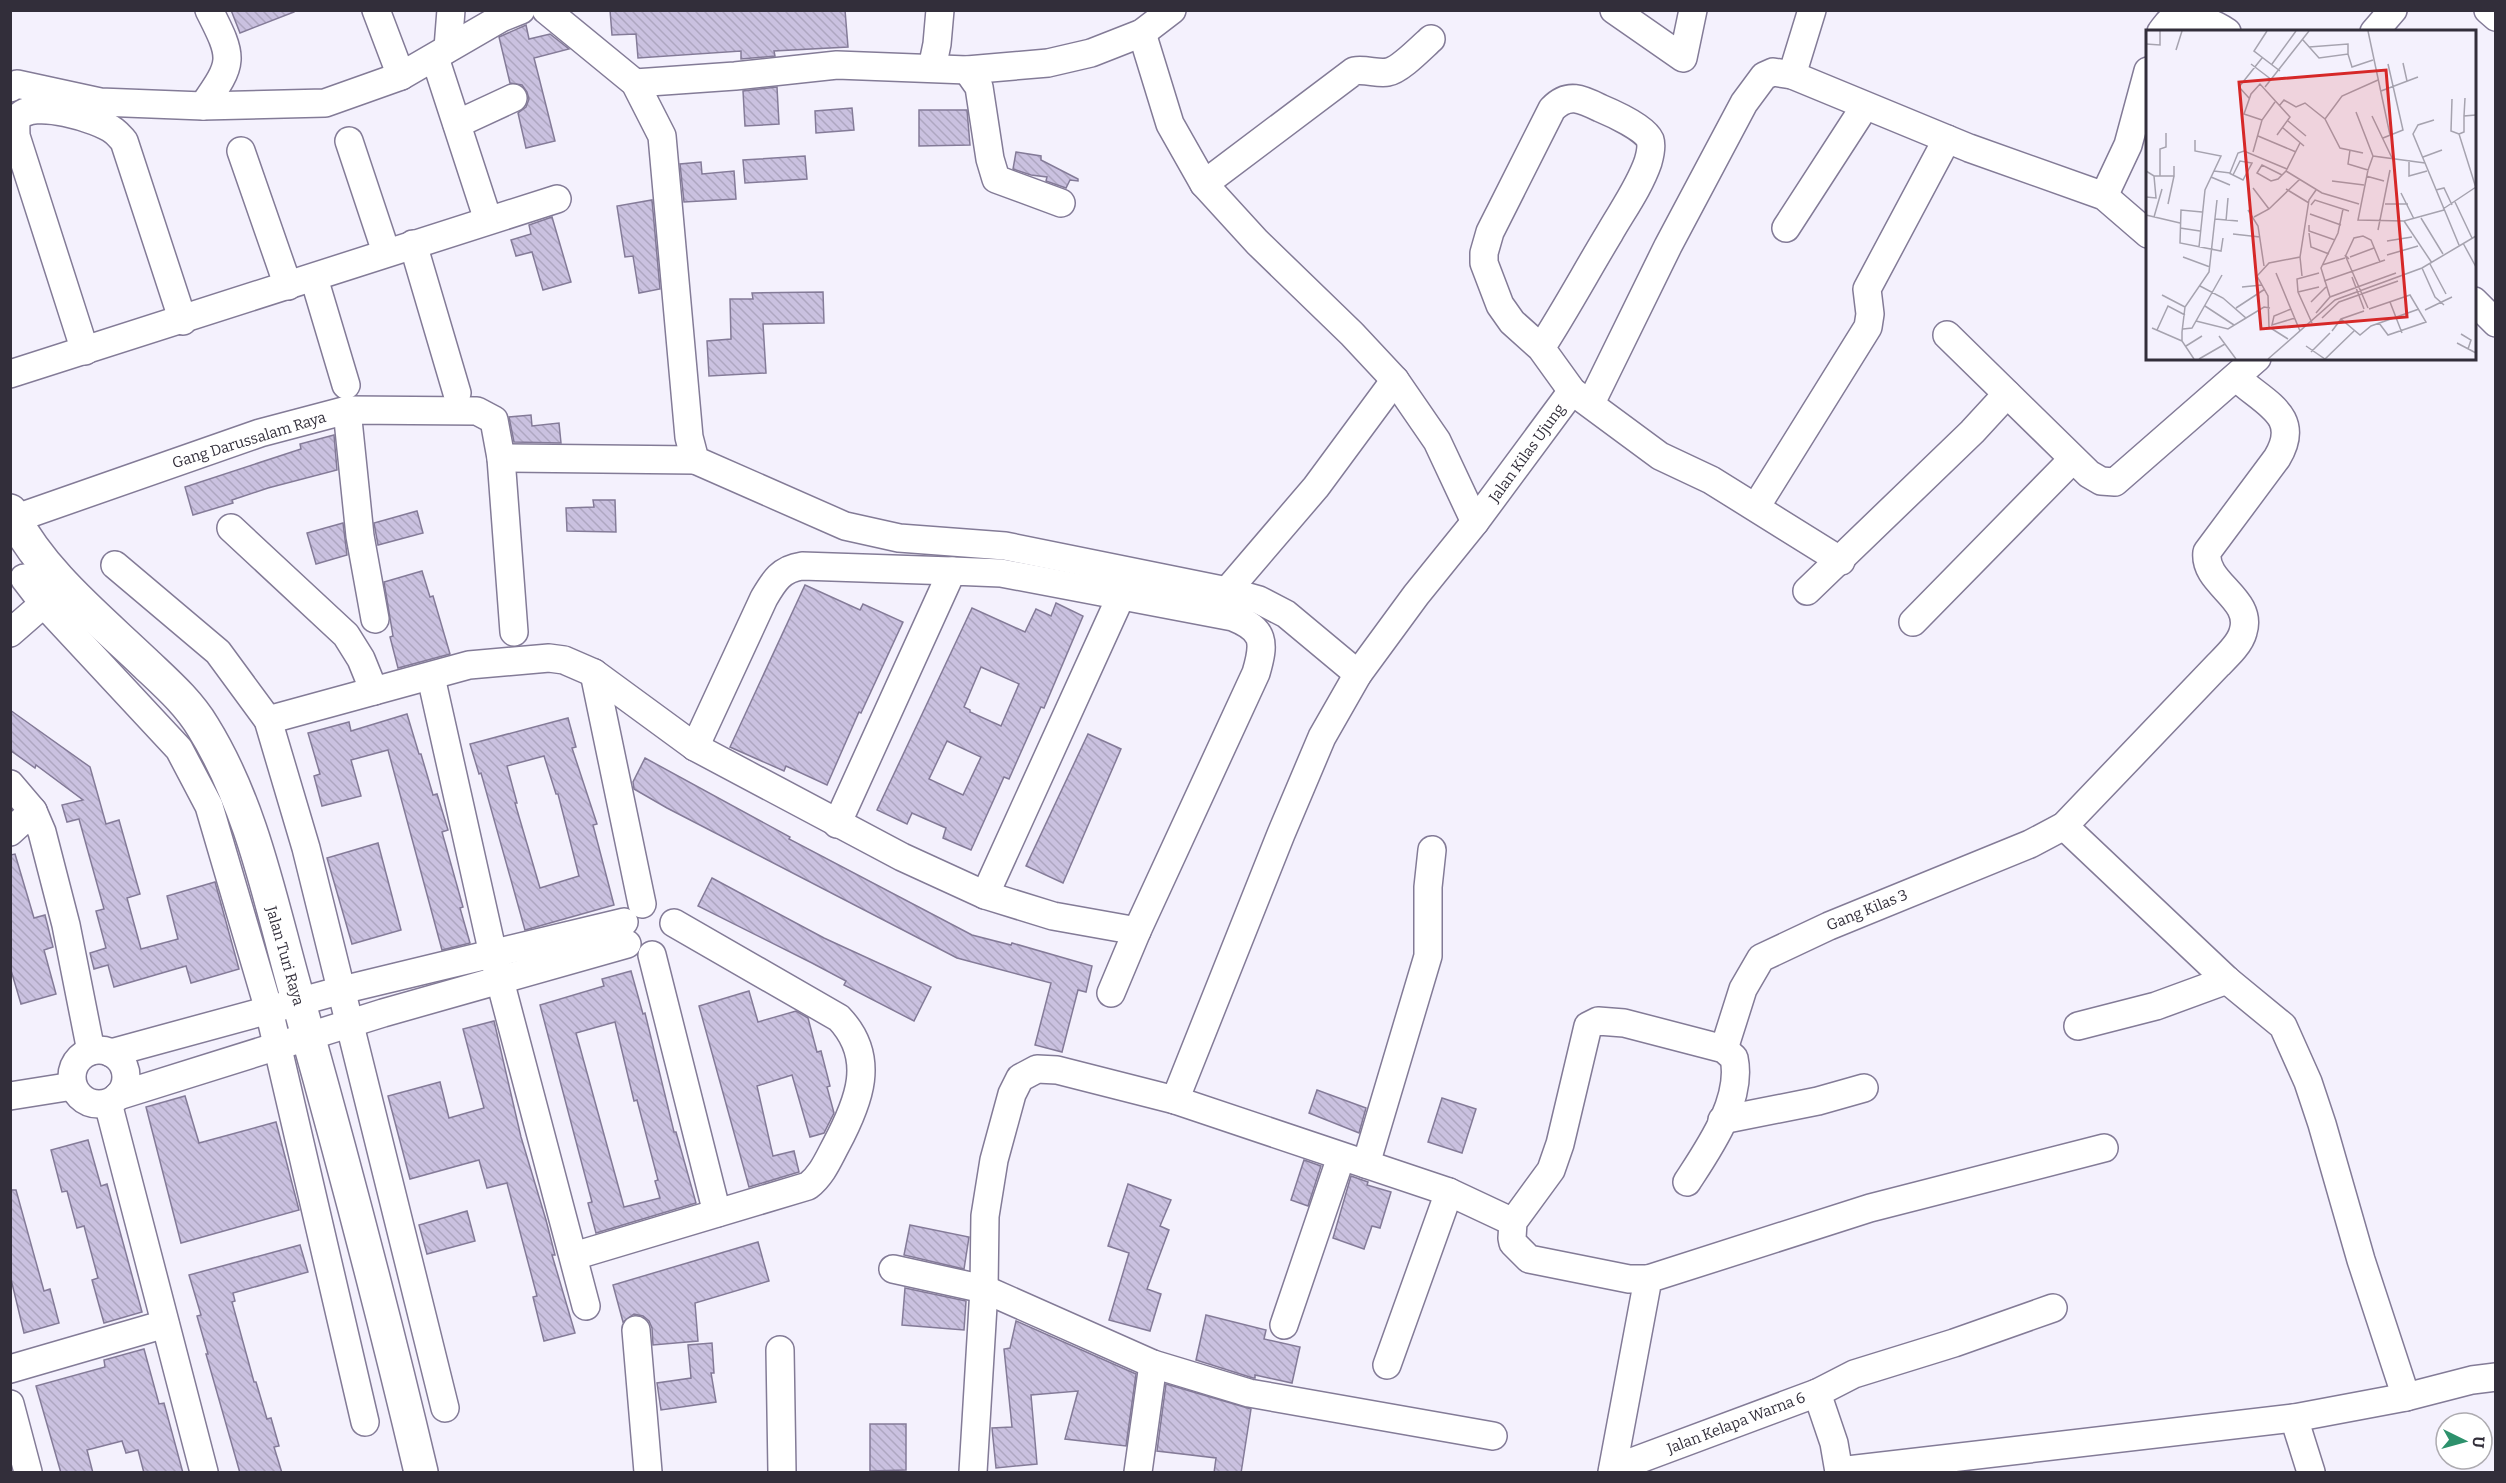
<svg xmlns="http://www.w3.org/2000/svg" width="2506" height="1483" viewBox="0 0 2506 1483" font-family="Bitter,serif">
  <style>
    .building { fill: url(#building-back-hatch); stroke: #847b98; stroke-width: 1.5; fill-rule: evenodd }
    .lines { fill: none; stroke-linecap: round; stroke-linejoin: round }
    .street-casing { stroke: #837b97; stroke-width: 30 }
    .secondary-casing { stroke: #837b97; stroke-width: 36 }
    .street { stroke: #fff; stroke-width: 27 }
    .secondary { stroke: #fff; stroke-width: 33 }
    .labels { text-anchor: middle; stroke-width: 6; stroke-linejoin: round; paint-order: stroke }
    .street-label { font-size: 15px; fill: #322e3a; stroke: #fff }
    .inset-road { fill: none; stroke: #a6a3af; stroke-width: 1.5 }
    .view { fill: #d62828; fill-opacity: 0.15; stroke: #d62828; stroke-width: 3 }
    .inset-edge { fill: none; stroke: #322e3a; stroke-width: 3 }
  </style>
  <defs>
    <pattern id="building-back-hatch" width="6" height="6" patternUnits="userSpaceOnUse" patternTransform="scale(1.5)"><rect width="6" height="6" fill="#cac1e0"/><path d="M-1 5l2 2M0 0l6 6M5-1l2 2" fill="none" stroke="#aea6c1"/></pattern>
  </defs>
  <rect width="100%" height="100%" fill="#f4f1fd"/>
  <g class="building">
    <polygon points="231,10 294,10 294,12 240,33"/>
    <polygon points="610,10 845,10 848,47 774,51 775,56 741,59 741,51 638,58 636,34 612,35"/>
    <polygon points="526,25 529,39 550,34 569,49 534,58 555,141 526,148 518,113 526,107 529,99 527,92 522,85 510,83 499,37"/>
    <polygon points="777,87 779,124 745,126 743,91"/>
    <polygon points="852,108 854,130 816,133 815,111"/>
    <polygon points="919,110 967,110 970,145 919,146"/>
    <polygon points="1016,152 1041,156 1041,160 1078,179 1078,181 1070,180 1066,188 1046,181 1047,177 1031,175 1013,169"/>
    <polygon points="805,156 807,179 745,183 743,160"/>
    <polygon points="701,162 702,174 734,171 736,199 684,202 680,164"/>
    <polygon points="652,200 660,289 639,293 633,256 625,257 617,206"/>
    <polygon points="552,217 571,282 543,290 532,252 516,256 511,240 531,234 529,225"/>
    <polygon points="823,292 824,323 763,324 766,373 709,376 707,341 731,339 730,299 753,299 752,293"/>
    <polygon points="531,415 532,426 559,423 561,443 514,442 509,417"/>
    <polygon points="334,435 337,470 268,488 232,500 233,503 193,515 185,487 301,449 300,444"/>
    <polygon points="593,500 615,500 616,532 567,531 566,508 594,507"/>
    <polygon points="417,511 423,533 378,545 374,523"/>
    <polygon points="343,523 347,555 316,564 307,533"/>
    <polygon points="422,571 430,597 433,596 450,654 398,668 390,637 393,636 384,582"/>
    <polygon points="805,585 860,610 863,604 903,622 861,713 859,712 827,785 786,766 784,771 730,747"/>
    <path d="M1056 603 1083 616 1044 708 1041 707 1009 779 1004 777 971 850 943 838 946 828 912 813 907 824 877 810 972 608 1025 632 1036 609 1051 616ZM981 667 1019 684 1001 726 970 712V710L964 707ZM947 741 981 757 963 795 929 779Z"/>
    <polygon points="10,710 90,767 106,824 119,820 140,894 127,898 141,949 178,939 167,896 215,882 239,969 191,983 186,966 114,987 108,965 94,969 90,953 106,948 96,911 104,909 79,819 67,822 62,805 83,800 36,765 35,768 10,750"/>
    <polygon points="407,714 419,754 421,754 433,795 437,794 448,830 442,832 463,907 460,908 470,943 442,950 388,750 351,760 361,796 322,806 314,776 320,774 308,733 349,722 351,731"/>
    <path d="M568 718 576 747 572 748 597 824 593 825 614 905 525 930 481 773 479 774 470 744ZM544 756 556 794H558L579 876 540 888 515 803H517L507 766Z"/>
    <polygon points="1088,734 1121,749 1063,883 1026,866"/>
    <polygon points="645,758 790,837 789,839 972,935 1011,945 1012,943 1092,966 1086,992 1078,990 1062,1052 1035,1045 1051,983 957,958 667,808 634,789 633,782"/>
    <polygon points="378,843 401,930 352,944 327,858"/>
    <polygon points="15,854 34,918 45,915 53,947 44,950 56,994 21,1004 10,967 10,855"/>
    <polygon points="712,878 824,938 931,987 914,1021 844,985 846,981 812,963 698,906"/>
    <path d="M631 971 643 1014 645 1013 674 1132H676L696 1203 596 1233 588 1203 592 1202 540 1005 604 986 602 979ZM615 1022 634 1101 637 1100 658 1180 655 1181 660 1198 624 1207 576 1033Z"/>
    <polygon points="749,991 758,1022 796,1011 808,1018 817,1052 821,1051 830,1086 827,1087 834,1113 824,1133 810,1137 792,1075 757,1086 773,1156 794,1151 799,1172 749,1187 699,1006"/>
    <polygon points="494,1021 521,1137 546,1220 555,1255 552,1255 575,1333 544,1341 533,1297 537,1296 507,1183 487,1188 479,1160 410,1179 388,1096 440,1082 449,1118 484,1108 463,1029"/>
    <polygon points="1317,1090 1366,1108 1359,1133 1309,1113"/>
    <polygon points="185,1096 199,1143 276,1122 299,1210 181,1243 146,1107"/>
    <polygon points="1442,1098 1476,1109 1462,1153 1428,1142"/>
    <polygon points="88,1140 101,1186 107,1184 142,1312 104,1323 92,1280 98,1278 84,1226 77,1228 67,1191 62,1192 51,1150"/>
    <polygon points="1304,1160 1321,1166 1308,1206 1291,1200"/>
    <polygon points="1351,1176 1368,1182 1367,1185 1391,1192 1380,1228 1372,1226 1364,1249 1333,1238"/>
    <polygon points="1128,1184 1171,1200 1160,1226 1169,1230 1147,1289 1161,1294 1150,1331 1109,1320 1129,1253 1108,1246"/>
    <polygon points="10,1190 16,1190 44,1291 50,1289 59,1323 24,1333 10,1275"/>
    <polygon points="467,1211 475,1241 427,1254 419,1225"/>
    <polygon points="910,1225 969,1237 964,1269 904,1255"/>
    <polygon points="758,1242 769,1281 695,1303 698,1341 653,1345 652,1328 649,1321 643,1316 634,1314 623,1322 613,1285"/>
    <polygon points="300,1245 308,1272 233,1293 235,1301 232,1302 254,1382 256,1382 267,1419 271,1418 279,1446 274,1447 282,1473 240,1473 206,1354 208,1354 197,1316 201,1315 189,1275"/>
    <polygon points="905,1288 966,1301 964,1330 902,1325"/>
    <polygon points="1206,1315 1266,1330 1264,1339 1300,1347 1292,1383 1255,1375 1255,1378 1253,1378 1196,1360"/>
    <polygon points="1016,1321 1136,1374 1126,1446 1065,1439 1078,1391 1031,1395 1037,1464 996,1468 992,1428 1012,1427 1004,1349 1010,1348"/>
    <polygon points="712,1343 714,1373 711,1373 716,1402 661,1410 657,1383 691,1378 688,1345"/>
    <polygon points="144,1349 159,1404 164,1403 183,1473 144,1473 138,1450 126,1453 122,1441 87,1450 93,1473 61,1473 36,1386 105,1367 104,1360"/>
    <polygon points="1166,1384 1251,1409 1241,1473 1214,1473 1216,1458 1157,1451"/>
    <polygon points="870,1424 906,1424 906,1470 870,1471"/>
  </g>
  <g class="lines">
    <g class="street-casing">
      <g id="street">
        <polyline points="376,10 401,76"/>
        <polyline points="546,10 635,83 662,136 689,437 695,460 845,526 899,538 1005,546 1227,591 1259,600 1286,614 1358,674"/>
        <polyline points="1614,10 1683,58 1693,10"/>
        <polyline points="2488,10 2496,17"/>
        <path d="M2161 32C2165 27 2170 19 2175 17 2187 11 2217 25 2227 32"/>
        <polyline points="2374,32 2393,10"/>
        <polyline points="1142,33 1170,124 1204,184 1257,242 1352,334 1395,380 1437,441 1475,522"/>
        <polyline points="448,48 451,10"/>
        <polyline points="438,67 488,220"/>
        <polyline points="932,68 937,44 940,10"/>
        <polyline points="967,70 979,87 990,159 996,179 1061,203"/>
        <polyline points="1792,75 1812,10"/>
        <polyline points="635,83 735,76 837,65 967,70 1048,63 1091,53 1142,33 1172,10"/>
        <polyline points="10,88 17,84 100,102 203,106 325,103 401,76 501,18 521,10"/>
        <path d="M203 106C234 62 234 59 209 10"/>
        <polyline points="457,124 513,98"/>
        <polyline points="349,141 386,252"/>
        <polyline points="241,151 288,286"/>
        <path d="M1204 184 1354 71C1366 69 1378 74 1388 72 1400 70 1422 47 1431 39"/>
        <polyline points="2104,196 2128,145 2148,71"/>
        <polyline points="1786,228 1865,106"/>
        <polyline points="413,244 457,393"/>
        <polyline points="314,278 346,385"/>
        <polyline points="2474,301 2496,323"/>
        <polyline points="1947,335 2089,474 2101,481 2115,482 2257,358"/>
        <path d="M1541 348C1565 311 1586 272 1609 234 1622 211 1639 188 1648 162 1650 155 1652 146 1650 140 1645 128 1612 113 1600 108 1582 99 1568 92 1552 109L1490 232 1484 253V263L1500 305 1512 322 1541 348 1572 391 1660 456 1711 480 1841 561"/>
        <path d="M85 351 16 136C16 131 15 123 18 118 31 98 99 119 114 131 118 134 121 138 124 141L183 321"/>
        <polyline points="10,374 557,199"/>
        <polyline points="1591,403 1668,246 1744,103 1764,76 1773,72 1792,75 1969,148 2104,196 2148,234"/>
        <polyline points="347,410 360,536 375,619"/>
        <polyline points="501,458 695,460"/>
        <polyline points="1756,507 1868,327 1870,314 1867,289 1947,139"/>
        <polyline points="14,519 260,433 347,410 477,411 494,420 501,458 514,632"/>
        <polyline points="231,528 346,635 361,659 374,691"/>
        <polyline points="115,565 218,652 268,720 306,848 445,1408"/>
        <polyline points="24,578 44,604 179,749 209,806 269,1010 365,1422"/>
        <polyline points="1227,591 1316,487 1395,380"/>
        <polyline points="1807,591 1972,432 2007,394"/>
        <polyline points="1913,622 2073,459"/>
        <polyline points="10,633 57,592"/>
        <polyline points="594,673 642,904"/>
        <polyline points="431,677 493,954 586,1306"/>
        <polyline points="268,720 469,665 549,658 564,660 594,673 695,747 902,857 985,895 1053,916 1137,931"/>
        <path d="M695 747 764 598C774 581 781 569 802 566L952 571"/>
        <polyline points="10,784 33,811 42,832 66,925 91,1051"/>
        <path d="M837 824 952 571 1001 573 1233 617C1265 630 1265 642 1256 673L1137 931 1111 993"/>
        <polyline points="2064,826 2227,980 2283,1026 2308,1082 2322,1124 2361,1260 2406,1397"/>
        <polyline points="10,832 33,811"/>
        <polyline points="985,895 1121,596"/>
        <polyline points="652,955 717,1213"/>
        <polyline points="2078,1026 2156,1006 2227,980"/>
        <path d="M1724 1049 1743 989 1761 958 1829 926 2030 844 2064 826 2218 665C2227 656 2240 644 2243 632 2254 598 2203 584 2207 552L2277 458C2303 415 2263 403 2236 377"/>
        <circle cx="99" cy="1077" r="27"/>
        <polyline points="111,1053 342,990 624,922"/>
        <polyline points="10,1096 73,1086"/>
        <polyline points="118,1096 383,1013 627,944"/>
        <polyline points="1175,1100 1281,834 1322,737 1358,674 1416,595 1475,522 1572,391"/>
        <polyline points="108,1103 204,1472"/>
        <polyline points="1722,1120 1818,1101 1864,1088"/>
        <polyline points="1366,1164 1428,956 1428,887 1432,850"/>
        <path d="M574 1256 808 1186C822 1175 828 1160 836 1145 859 1102 877 1058 839 1018L674 923"/>
        <polyline points="893,1269 984,1289 1153,1364 1249,1393 1493,1436"/>
        <path d="M1648 1279H1629L1529 1259 1513 1243 1512 1238 1513 1222 1551 1170 1560 1144 1588 1026 1598 1021 1624 1023 1724 1049 1734 1058C1743 1100 1709 1148 1687 1182"/>
        <polyline points="1284,1325 1341,1157"/>
        <polyline points="636,1330 648,1472"/>
        <polyline points="780,1350 782,1472"/>
        <polyline points="1387,1365 1449,1192"/>
        <polyline points="10,1369 165,1324"/>
        <polyline points="1817,1393 1834,1443 1839,1472"/>
        <polyline points="10,1404 28,1472"/>
        <polyline points="2294,1418 2311,1472"/>
        <polyline points="1613,1469 1817,1393 1854,1374 1954,1343 2053,1308"/>
        <polyline points="1839,1471 2294,1418 2406,1397 2472,1380 2496,1377"/>
        <polyline points="973,1472 984,1289 985,1216 994,1160 1012,1094 1020,1078 1037,1069 1057,1070 1175,1100 1449,1192 1513,1222"/>
        <polyline points="1138,1472 1153,1364"/>
        <polyline points="1612,1472 1648,1279 1870,1208 2104,1148"/>
      </g>
    </g>
    <g class="secondary-casing">
      <path id="secondary" d="M10 511C40 572 98 618 145 663 166 683 188 702 203 727 252 806 270 900 295 989 340 1149 383 1311 421 1472"/>
    </g>
    <use href="#street" class="street"/>
    <use href="#secondary" class="secondary"/>
  </g>
  <g class="labels">
    <g class="street-label">
      <text transform="translate(249 440) rotate(-17)" y="5">Gang Darussalam Raya</text>
      <text transform="translate(1527 453) rotate(-54)" y="5">Jalan Kilas Ujung</text>
      <text transform="translate(1867 910) rotate(-22)" y="5">Gang Kilas 3</text>
      <text transform="translate(285 956) rotate(74)" y="5">Jalan Turi Raya</text>
      <text transform="translate(1736 1423) rotate(-21)" y="5">Jalan Kelapa Warna 6</text>
    </g>
  </g>
  <g transform="translate(2146 30)">
    <rect width="330" height="330" fill="#f4f1fd"/>
    <path class="inset-road" d="M121 1 108 21 134 41M222 1 244 105M157 10 173 28 202 24 206 37 227 30M0 14 14 15V1M163 17 202 14V24M30 20 36 1M257 33 261 51M105 34 126 50M126 34 150 1M119 57 163 1M235 61 272 47M103 68 93 57 116 28M306 69 305 101 313 104M133 76 138 70 150 77 159 73 179 89 194 118 217 123M210 82 227 126 279 133M330 85 318 86V102L313 104 330 158M226 86 246 128M318 86 319 68M179 89 196 66 232 50M116 90 98 84 105 64 114 54 144 87 131 105M288 90 272 95 267 104 313 215M142 91 160 106M137 98 158 116M112 106 150 122M237 108 257 100 242 34M49 110V121L75 126 59 160 53 217M204 120 202 134 222 140 227 126M107 122 116 90 129 72M277 127 296 120M263 130V146L281 141M222 140 212 190 258 191 298 180M0 141 8 146H28V136M68 141 84 143 92 123 98 121 141 139M140 141 176 163 213 174M83 143 97 150 106 133 94 131 87 145M136 145 116 135 111 143 125 151 132 149 140 141 154 113M14 146V119L20 117V103M220 146 238 151M65 147 84 155M186 151 218 155M107 158 123 179M140 159 163 173M290 160 298 158 306 175M255 163 268 189M0 167 10 168 8 146M309 172 326 208M22 174 28 146M239 174H262M165 175 169 170 203 181M297 179 330 157M102 180 112 196 118 236M56 182 35 180 34 213 75 221 77 208M164 184 195 195M0 185 34 193M8 187 16 159M108 187 123 179 154 149M275 188 297 224M69 189 92 191M80 191 82 168M258 191 286 233M163 195V201L189 210M34 198 54 201M232 200 244 140M163 203 165 217 183 224M87 204 114 207M241 211 266 207M317 213 330 237M200 225 208 208 217 206 225 210 234 232M241 225 272 216M37 227 64 237M154 227 156 246M204 227 228 218M203 229 199 225 222 278M284 234 300 264M176 235 199 228M276 238 289 267 298 275M130 243 154 301M206 247 218 279M178 251 239 230M54 256 77 268 100 288 118 277 124 278M96 257 116 255M152 262 173 257M16 265 39 277M184 267 175 238 192 203 197 179M165 272 180 257M244 272 256 303M59 276 88 295M90 278 119 259M145 279 128 286 126 295 149 288M223 279 264 265 280 292 242 305 233 293M279 280 306 267M170 283 184 267 250 243M176 288 193 272 252 251M195 289 214 305 225 296 273 279M50 291 82 299 100 288M166 293 152 262 151 249 173 243M6 298 36 311M37 299 46 298 76 245M11 300 22 276 39 285M186 301 195 289 218 281M315 304 325 310 322 319M73 306 90 329M142 309 123 297 122 266 111 246 123 233 154 227 163 170 170 160M311 313 330 323M40 316 56 306M160 316 179 329 208 301M165 322 184 303M48 329 36 311V302L39 277 63 242 71 170M53 329 79 314M122 329 189 270 276 238 330 206"/>
    <path class="view" d="M240 40 261 287 115 299 93 52Z"/>
    <rect width="330" height="330" class="inset-edge"/>
  </g>
  <rect width="2506" height="1483" fill="none" stroke="#322e3a" stroke-width="24"/>
  <g transform="translate(2464 1441) rotate(95)"><circle r="28" fill="#ffffff" stroke="#adabb0" stroke-width="1.5"/>
  <path d="M0-4.5L10 22L0 15L-10 22Z" fill="#2d916c"/>
  <text y="-9" font-size="16" font-weight="bold" text-anchor="middle" fill="#322e3a">U</text>
  </g>
</svg>
